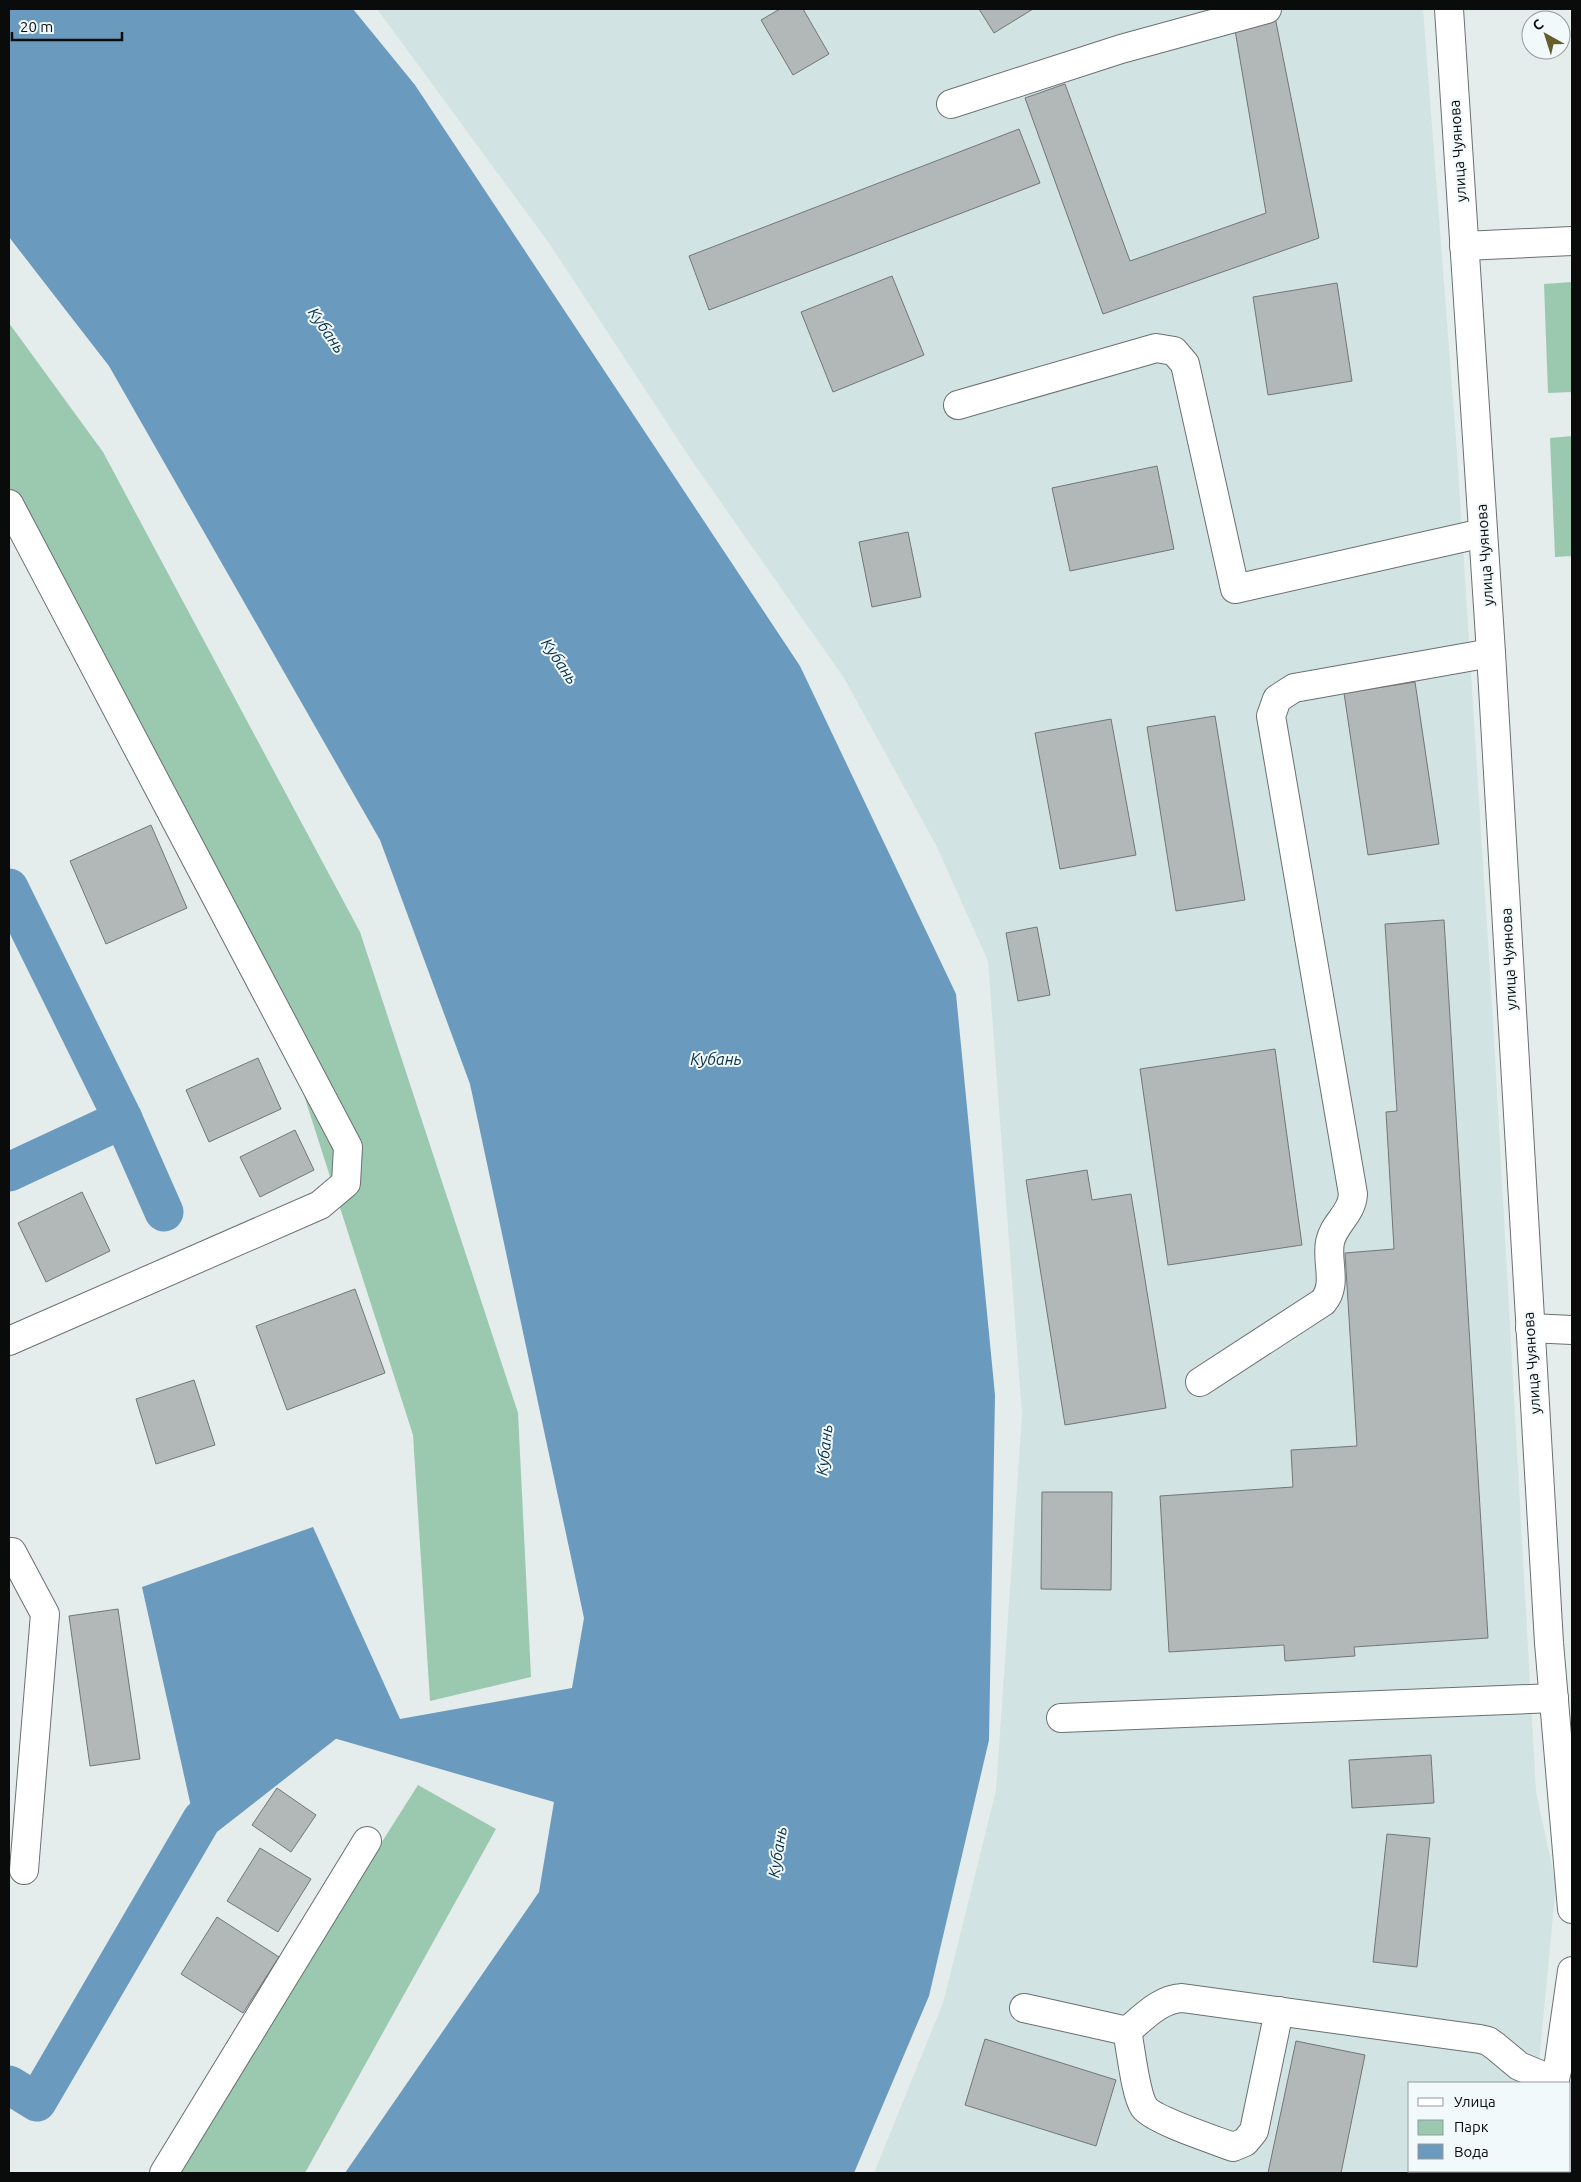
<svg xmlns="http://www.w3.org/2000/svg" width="1581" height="2182" viewBox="0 0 1581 2182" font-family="Ubuntu,sans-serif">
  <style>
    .built { fill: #d2e3e3 }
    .green { fill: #9ac9b0 }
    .water { fill: #6a9abd }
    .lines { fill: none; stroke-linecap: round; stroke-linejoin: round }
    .canal { stroke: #6a9abd; stroke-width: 39 }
    .building { fill: #b2b8b7; stroke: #717776 }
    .minor-casing { stroke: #6a7070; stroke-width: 30 }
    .minor { stroke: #fff; stroke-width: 28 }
    .labels { text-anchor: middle; stroke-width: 4; stroke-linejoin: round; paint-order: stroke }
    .street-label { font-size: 15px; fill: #0a0c0c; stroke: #f2f9fa }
    .water-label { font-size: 16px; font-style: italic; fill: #073048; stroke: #f2f9fa }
  </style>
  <rect width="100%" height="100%" fill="#e5ecec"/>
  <polygon class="built" points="377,9 1423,9 1457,452 1493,1021 1536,1792 1556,1885 1537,2083 1410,2083 1410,2171 1514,2171 1513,2173 874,2173 943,2003 996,1790 1022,1415 988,961 936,845 844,678 692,461 549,243"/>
  <g class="green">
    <polygon points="1572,282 1572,392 1548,393 1544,284"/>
    <polygon points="9,323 103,452 360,932 518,1413 531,1677 430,1701 413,1435 283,1030 123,697 9,487"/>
    <polygon points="1572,436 1572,556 1555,557 1550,438"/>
    <polygon points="418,1785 496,1829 305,2173 172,2173"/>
  </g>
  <polygon class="water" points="9,9 353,9 415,85 800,666 956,994 995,1395 989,1740 929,1996 854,2173 345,2173 539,1892 554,1802 337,1739 316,1729 202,1818 196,1829 142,1587 313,1527 400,1719 572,1688 584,1618 470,1084 380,840 109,366 9,237"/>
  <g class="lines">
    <g class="canal">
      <polyline points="9,888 123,1119 164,1212"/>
      <polyline points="9,1172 123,1119"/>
      <polyline points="9,2085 37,2102 202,1819 345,1707 359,1710"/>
    </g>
  </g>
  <g class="building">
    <polygon points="780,9 803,9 829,54 793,75 761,20"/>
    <polygon points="979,9 1033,9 994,33"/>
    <polygon points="1275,17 1319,238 1103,314 1025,98 1065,84 1130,261 1266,213 1234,24"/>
    <polygon points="1019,129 1040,183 709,310 689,256"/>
    <polygon points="892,276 924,355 833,392 801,312"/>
    <polygon points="1337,283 1352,381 1268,395 1253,297"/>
    <polygon points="1157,466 1174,549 1070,571 1052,488"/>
    <polygon points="908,532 921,597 872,607 859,542"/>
    <polygon points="1415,682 1439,844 1368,855 1344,693"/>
    <polygon points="1215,716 1245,900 1176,911 1147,727"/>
    <polygon points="1111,719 1136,855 1060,869 1035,733"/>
    <polygon points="151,825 187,908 106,944 70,861"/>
    <polygon points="1444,920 1488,1638 1354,1647 1355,1656 1285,1661 1284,1645 1169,1652 1160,1496 1293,1487 1291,1450 1357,1446 1345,1253 1394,1249 1386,1112 1397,1111 1385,924"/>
    <polygon points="1037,927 1050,995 1018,1001 1006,933"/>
    <polygon points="1275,1049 1302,1245 1168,1265 1140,1069"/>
    <polygon points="258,1058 281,1109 209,1142 186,1090"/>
    <polygon points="295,1130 314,1170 260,1197 240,1157"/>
    <polygon points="1087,1170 1092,1200 1131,1194 1166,1408 1065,1425 1026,1180"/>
    <polygon points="82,1192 110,1251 46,1282 18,1223"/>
    <polygon points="355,1289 385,1373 287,1410 256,1326"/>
    <polygon points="194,1380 215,1445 156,1464 136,1399"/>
    <polygon points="1042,1492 1112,1492 1111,1590 1041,1589"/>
    <polygon points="118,1609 140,1759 90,1766 69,1616"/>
    <polygon points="1431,1755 1434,1803 1352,1808 1349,1760"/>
    <polygon points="277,1788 316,1815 291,1852 252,1825"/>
    <polygon points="1387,1834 1430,1838 1417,1967 1373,1962"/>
    <polygon points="260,1848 311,1879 278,1932 227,1901"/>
    <polygon points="217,1917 279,1957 243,2013 181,1974"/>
    <polygon points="985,2039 1116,2080 1096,2146 965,2105"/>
    <polygon points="1296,2041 1365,2055 1341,2173 1268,2173"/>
  </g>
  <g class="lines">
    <g class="minor-casing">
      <g id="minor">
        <polyline points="1449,9 1491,653 1549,1643 1572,1909"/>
        <polyline points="951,104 1121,49 1267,9"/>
        <polyline points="1464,246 1572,241"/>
        <polyline points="958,405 1156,348 1174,351 1185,364 1235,589 1483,533"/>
        <polyline points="9,504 348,1147 346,1183 320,1205 9,1341"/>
        <polyline points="1530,1328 1572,1330"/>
        <path d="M1200 1382 1323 1302C1338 1285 1326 1262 1330 1242 1334 1223 1352 1214 1353 1194L1271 716 1277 699 1294 688 1491 653"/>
        <polyline points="9,1552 12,1552 45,1614 24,1870"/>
        <polyline points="1061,1718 1554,1698"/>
        <path d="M1024 2008 1127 2031C1144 2017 1160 1999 1182 1998L1480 2039 1488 2041 1495 2046 1519 2066 1555 2081"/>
        <path d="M1127 2031C1131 2049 1135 2093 1144 2107 1153 2120 1215 2140 1233 2147L1245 2142 1254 2131 1279 2011"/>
        <polyline points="1554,2083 1559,2062 1572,1971"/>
        <polyline points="1536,2172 1539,2173"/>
        <polyline points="164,2173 367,1841"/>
      </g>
    </g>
    <use href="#minor" class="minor"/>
  </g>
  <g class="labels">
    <g class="street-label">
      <text transform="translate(1458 151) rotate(-94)" y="5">улица Чуянова</text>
      <text transform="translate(1485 555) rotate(-94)" y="5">улица Чуянова</text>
      <text transform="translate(1509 959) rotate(-93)" y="5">улица Чуянова</text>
      <text transform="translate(1532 1363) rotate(-94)" y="5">улица Чуянова</text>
    </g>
    <g class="water-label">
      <text transform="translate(327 330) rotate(55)" y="6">Кубань</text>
      <text transform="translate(560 661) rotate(56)" y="6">Кубань</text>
      <text x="716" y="1065">Кубань</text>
      <text transform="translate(824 1450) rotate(-84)" y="6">Кубань</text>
      <text transform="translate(777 1852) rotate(-81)" y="6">Кубань</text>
    </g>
  </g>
  <rect width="1581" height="2182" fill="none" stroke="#0a0c0c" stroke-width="20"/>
  <rect x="1408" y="2082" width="162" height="90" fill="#f2f9fa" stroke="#959a9b"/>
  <rect x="1418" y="2098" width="25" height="8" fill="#ffffff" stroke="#959a9b"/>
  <text x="1454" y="2107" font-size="15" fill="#0a0c0c">Улица</text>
  <rect x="1418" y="2120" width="25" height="15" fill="#9ac9b0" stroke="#959a9b"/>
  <text x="1454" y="2132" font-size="15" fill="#0a0c0c">Парк</text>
  <rect x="1418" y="2144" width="25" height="15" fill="#6a9abd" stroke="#959a9b"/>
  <text x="1454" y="2157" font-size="15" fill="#0a0c0c">Вода</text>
  <g transform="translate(1546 35) rotate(321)"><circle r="24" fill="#f2f9fa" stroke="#959a9b"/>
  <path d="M0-4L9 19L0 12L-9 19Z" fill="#655e2a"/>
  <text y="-8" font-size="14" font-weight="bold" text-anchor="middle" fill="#0a0c0c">С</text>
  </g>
  <path d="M12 32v8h110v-8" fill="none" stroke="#0a0c0c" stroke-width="2.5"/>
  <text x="20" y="32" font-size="15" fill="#0a0c0c" stroke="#f2f9fa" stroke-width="4" paint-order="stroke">20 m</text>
</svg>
